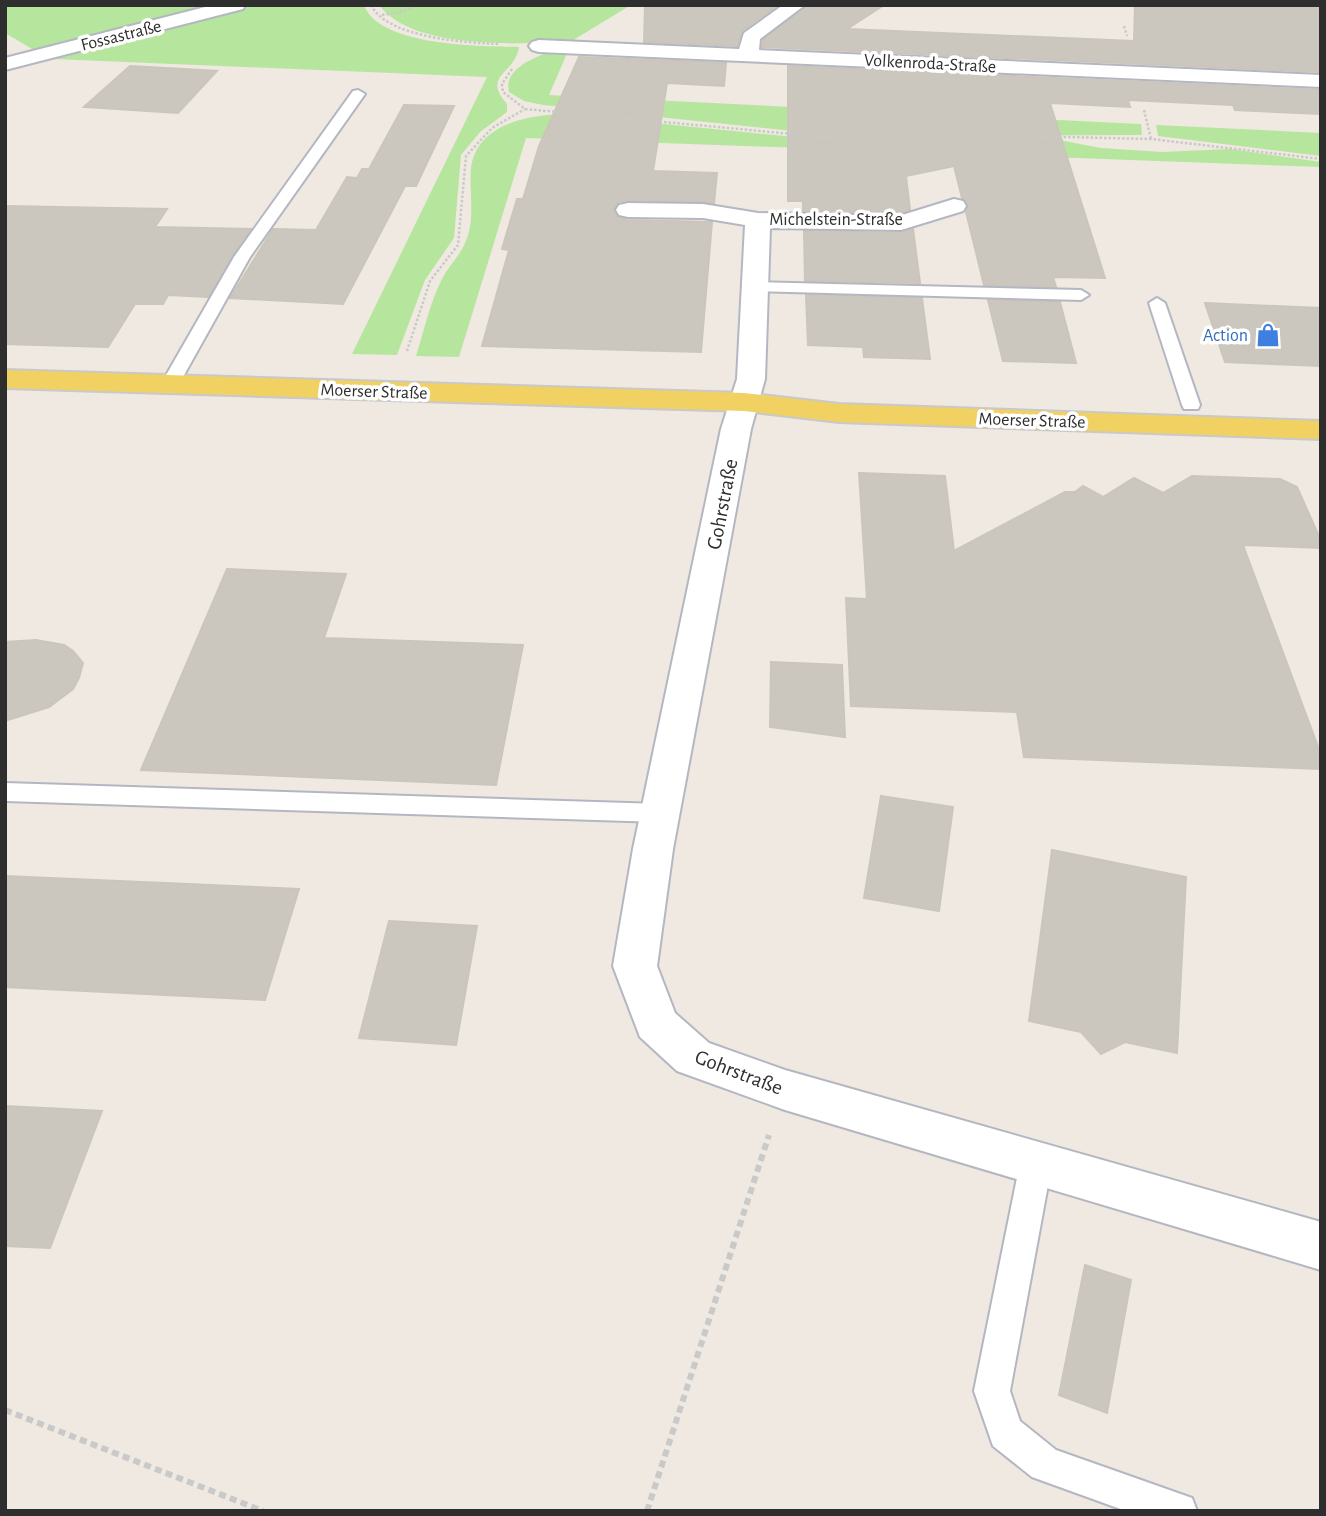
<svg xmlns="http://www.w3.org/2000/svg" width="1326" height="1516" viewBox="0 0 1326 1516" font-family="'Alegreya Sans',sans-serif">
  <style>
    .green { fill: #b6e59e }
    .building { fill: #cbc7bf; stroke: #cbc5ba; stroke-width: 2 }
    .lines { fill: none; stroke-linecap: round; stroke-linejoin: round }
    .service-casing { stroke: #b4b7c1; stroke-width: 4 }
    .minor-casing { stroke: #b4b7c1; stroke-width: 4 }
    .primary-casing { stroke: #c9c9c9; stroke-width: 4 }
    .path-far1 { stroke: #c9c9c9; stroke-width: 2.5; stroke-dasharray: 2.5 2; stroke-linecap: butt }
    .path { stroke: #c9c9c9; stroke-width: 6; stroke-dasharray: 7 4.5; stroke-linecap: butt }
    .service { fill: #fff; fill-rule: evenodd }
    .minor { fill: #fff; fill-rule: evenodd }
    .primary { fill: #f2d163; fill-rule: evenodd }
    .labels { text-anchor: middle; stroke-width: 7; stroke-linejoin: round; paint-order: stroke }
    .far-street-label { font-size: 18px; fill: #2e2e2e; stroke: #fff }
    .far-shop-label { font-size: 18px; fill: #366cbe; stroke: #fff; text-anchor: end }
    .street-label { font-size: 21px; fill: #2e2e2e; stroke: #fff }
  </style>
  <rect width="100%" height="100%" fill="#efe9e1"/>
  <g class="green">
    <polygon points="5,5 224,5 39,53 5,33"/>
    <path d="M254 5H364C379 47 483 46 519 47 515 75 481 74 507 104V112L480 132 461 155 454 238 425 280 397 355 352 354 487 77 55 59Z"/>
    <path d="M379 5H631L575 39 573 44C519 42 413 51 379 5Z"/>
    <path d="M551 51H568L549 95 1141 124 1142 135 840 136 543 105 524 101 509 92C503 69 534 58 551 51Z"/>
    <path d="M564 114 853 143 1059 140 1101 148 1162 152 1230 149 1321 162V167L526 138 459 357 416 356C424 331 430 302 442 279 449 265 462 254 467 238 475 217 469 191 471 169 476 124 528 115 564 114Z"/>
    <polygon points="1156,125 1321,133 1321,156 1158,136"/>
  </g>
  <g class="building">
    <polygon points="645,5 778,5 742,31 737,46 644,42"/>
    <polygon points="808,5 884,5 847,29 1134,41 1135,5 1321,5 1321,72 762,47 763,40"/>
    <polygon points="579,57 726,63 724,86 667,83 653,171 717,173 714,203 628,200 618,202 614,209 617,216 627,220 712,222 701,352 482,346 509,250 502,249 517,199 523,199 539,146"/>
    <polygon points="130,66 217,71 178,113 84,107"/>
    <polygon points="788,66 1321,90 1321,114 1235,110 1233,105 1128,100 1130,107 1050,103 1105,278 1053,277 1056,287 984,285 966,212 968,205 962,198 954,166 906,176 910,210 899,213 803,211 803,201 788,201"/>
    <polygon points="404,105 454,106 416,186 405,186 343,304 230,298 273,229 316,230 347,177 357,178 362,169 369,169"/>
    <polygon points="5,206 167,209 155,227 251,229 208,297 168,295 163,304 135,304 108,347 5,344"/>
    <polygon points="913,229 920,283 805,281 804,231 901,233"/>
    <polygon points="806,295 922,298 930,359 864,357 863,347 808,345"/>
    <polygon points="988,300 1060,302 1076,363 1003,361"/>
    <polygon points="1205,303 1321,308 1321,366 1225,362"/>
    <polygon points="859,473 945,476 954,551 1065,492 1075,492 1083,486 1103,497 1134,478 1163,493 1192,476 1280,479 1297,487 1321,541 1321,548 1243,545 1321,755 1321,769 1024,757 1017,712 851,706 846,598 867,599"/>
    <polygon points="227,569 346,574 324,638 523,645 496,785 141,770"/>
    <polygon points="36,640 64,645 73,651 83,663 79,678 73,689 49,707 5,721 5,642"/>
    <polygon points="771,662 842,665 845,737 770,727"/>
    <polygon points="881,796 953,807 939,911 864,898"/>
    <polygon points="1052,850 1186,877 1177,1053 1125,1042 1101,1054 1081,1032 1029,1021"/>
    <polygon points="5,876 299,889 265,1000 5,987"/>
    <polygon points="389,921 477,926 456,1045 359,1038"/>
    <polygon points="5,1106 102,1111 50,1248 5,1246"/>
    <polygon points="1085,1265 1131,1280 1107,1413 1059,1395"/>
  </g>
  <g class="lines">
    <g class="service-casing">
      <g id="service">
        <polygon points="358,90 365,94 250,257 179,384 176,388 164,388 161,384 234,257 353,91"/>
        <polygon points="755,282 1081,290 1089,295 1081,300 749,291 747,287"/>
        <polygon points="1157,298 1165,303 1200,405 1198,409 1184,409 1182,405 1149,303"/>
        <polygon points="5,783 660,804 669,807 673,813 669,819 660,822 5,801"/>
        <polygon points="1036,1149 1047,1153 1052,1163 1010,1391 1020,1421 1056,1450 1192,1498 1197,1511 1126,1511 1032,1477 993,1446 974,1391 1020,1163 1025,1153"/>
      </g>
    </g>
    <g class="minor-casing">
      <g id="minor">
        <polygon points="213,5 245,5 243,9 5,70 5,58"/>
        <polygon points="783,5 805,5 760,39 759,50 1321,75 1321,87 539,52 532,50 529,46 532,42 539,40 739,49 744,33"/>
        <polygon points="954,199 963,201 966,206 963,211 901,230 770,228 765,379 751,429 673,849 657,966 675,1013 709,1043 785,1070 1321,1222 1321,1270 785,1110 677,1071 640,1037 613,966 633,849 721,429 737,379 745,225 703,218 628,217 619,215 616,210 619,205 628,203 703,204 758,213 899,216"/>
      </g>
    </g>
    <g class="primary-casing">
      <polygon id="primary" points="5,370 744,393 839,404 1321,421 1321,439 839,422 744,411 5,388"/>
    </g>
    <g class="path-far1">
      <path d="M371 5C387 38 468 43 500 44"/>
      <polyline points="382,15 404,11 417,5"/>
      <polyline points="1124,26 1127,36"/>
      <polyline points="512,69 502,84 503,92 525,109 867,141 1065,137 1151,139 1321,159"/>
      <polyline points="1144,110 1151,139"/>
      <polyline points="407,351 430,281 458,245 466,156 492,128 525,109"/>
    </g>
    <g class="path">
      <polyline points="5,1410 263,1511"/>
      <polyline points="647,1511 769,1135"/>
    </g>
    <use href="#service" class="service"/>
    <use href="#minor" class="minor"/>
    <use href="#primary" class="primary"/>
  </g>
  <defs>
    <g id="shop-bare" transform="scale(1.89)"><path d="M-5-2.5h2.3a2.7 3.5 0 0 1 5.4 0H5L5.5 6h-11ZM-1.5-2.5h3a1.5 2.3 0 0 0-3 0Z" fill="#3f7fe0" stroke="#fff" stroke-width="2.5" paint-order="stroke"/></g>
  </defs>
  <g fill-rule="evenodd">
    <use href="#shop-bare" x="1268" y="335"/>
  </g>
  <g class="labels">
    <g class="far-street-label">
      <text transform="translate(121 35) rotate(-14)" y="6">Fossastraße</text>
      <text transform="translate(930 63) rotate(3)" y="6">Volkenroda-Straße</text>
      <text x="836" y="225">Michelstein-Straße</text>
      <text transform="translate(374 391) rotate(2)" y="6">Moerser Straße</text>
      <text transform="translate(1032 420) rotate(2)" y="6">Moerser Straße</text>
    </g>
    <g class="far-shop-label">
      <text x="1248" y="341">Action</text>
    </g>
    <g class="street-label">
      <text transform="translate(722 504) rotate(-79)" y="7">Gohrstraße</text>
      <text transform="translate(739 1072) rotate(21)" y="7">Gohrstraße</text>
    </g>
  </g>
  <rect width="1326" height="1516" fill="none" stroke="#2e2e2e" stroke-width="14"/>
</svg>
